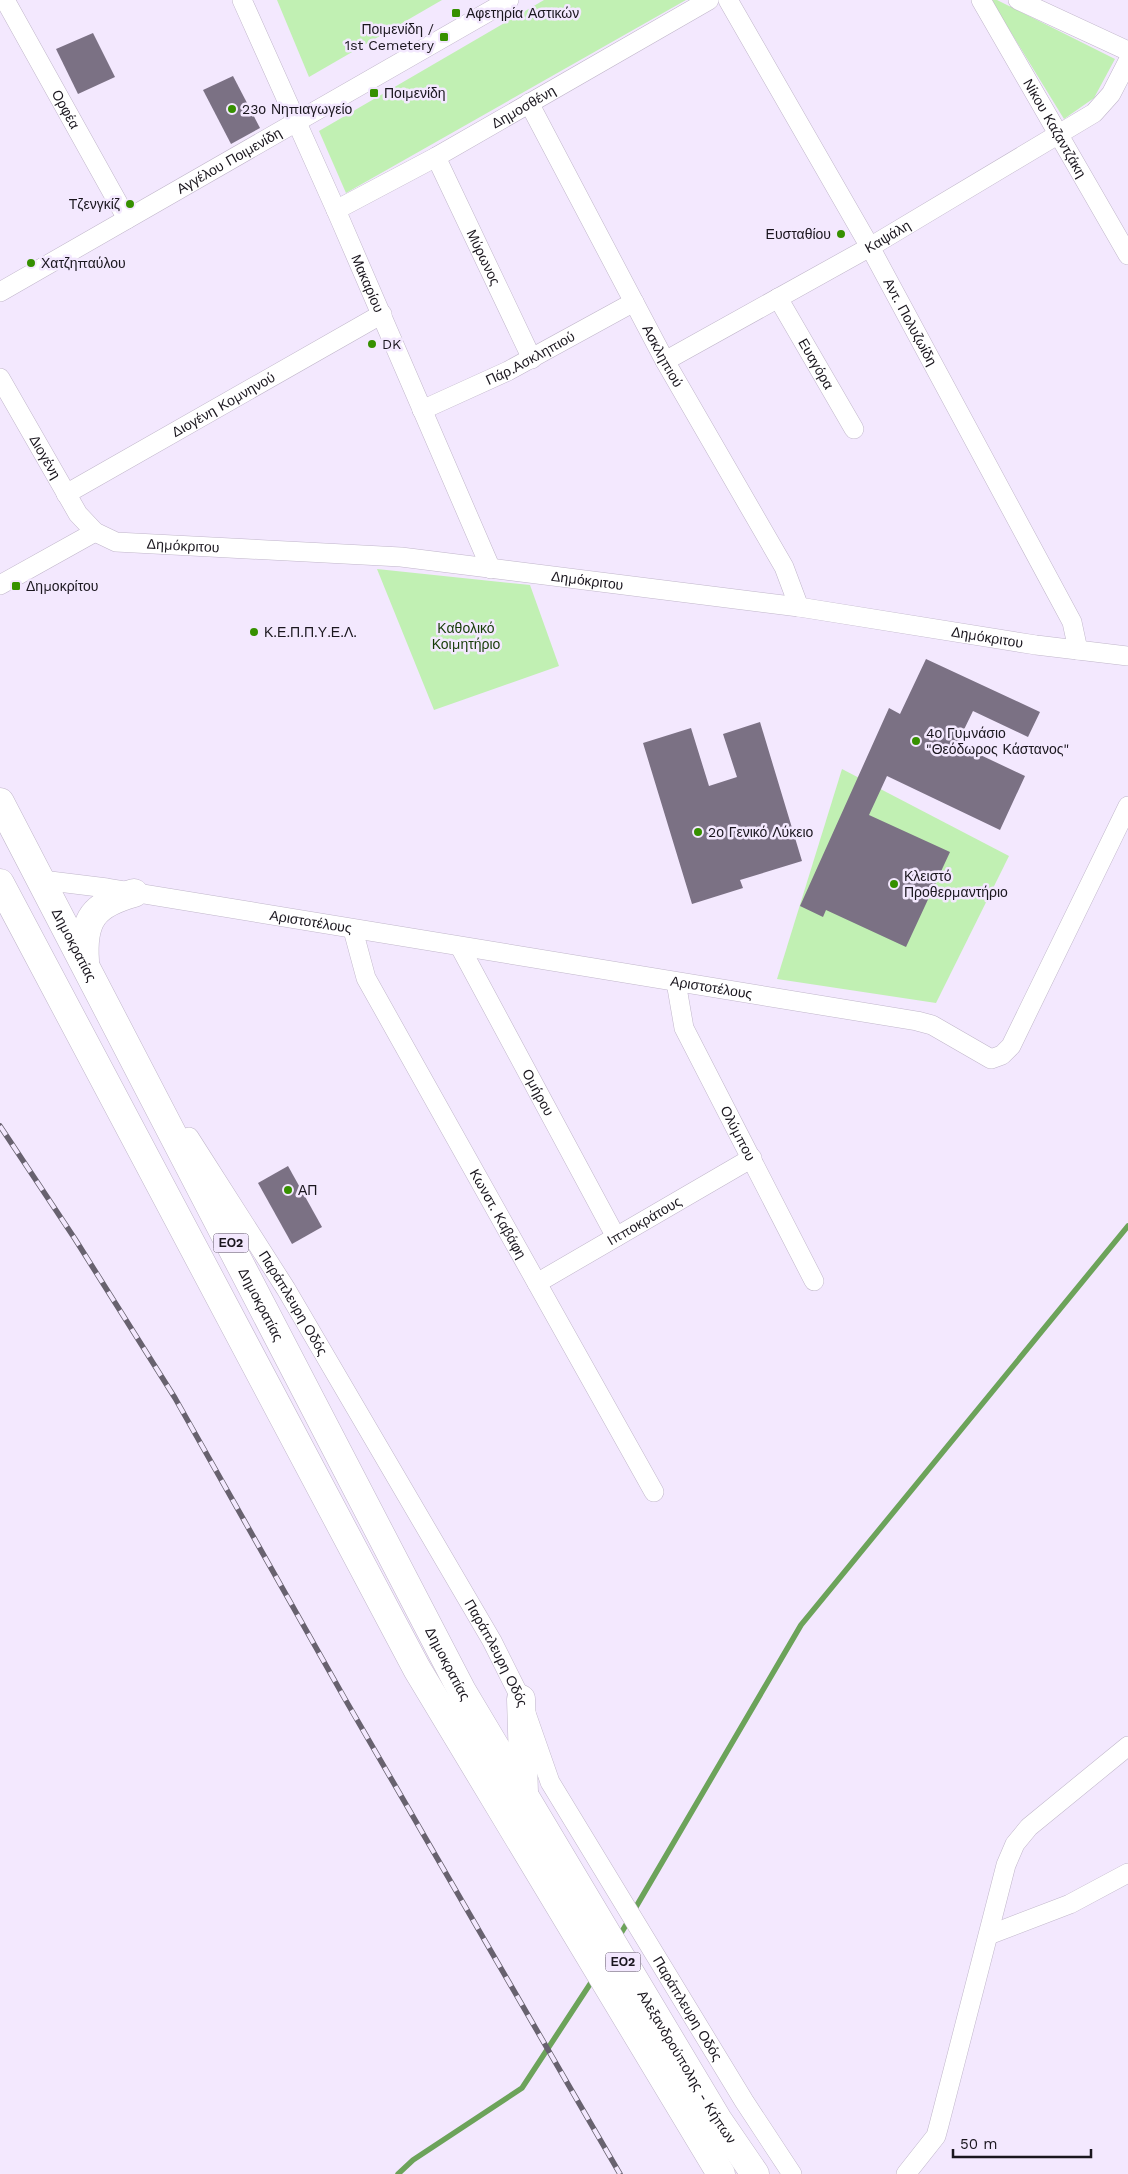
<svg xmlns="http://www.w3.org/2000/svg" width="1128" height="2174" viewBox="0 0 1128 2174" font-family="'Work Sans',sans-serif">
  <style>
    .green { fill: #c1f0b3 }
    .lines { fill: none; stroke-linecap: round; stroke-linejoin: round }
    .stream { stroke: #6ca35a; stroke-width: 5.5 }
    .building { fill: #7b7184 }
    .minor-casing { stroke: #c0b6ca; stroke-width: 20 }
    .highway-casing { stroke: #c0b6ca; stroke-width: 29 }
    .minor { stroke: #fff; stroke-width: 19 }
    .highway { stroke: #fff; stroke-width: 28 }
    .rail-casing { stroke: #68626f; stroke-width: 5.5 }
    .rail { stroke: #f3e8fe; stroke-width: 4; stroke-dasharray: 11; stroke-linecap: butt }
    .poi-dot { fill: #369000; stroke: #f3e8fe; stroke-width: 2 }
    .labels { text-anchor: middle; stroke-width: 5; stroke-linejoin: round; paint-order: stroke }
    .shield { fill: #f3e8fe; stroke: #5b5561; stroke-width: 1 }
    .shield-label { font-size: 12px; font-weight: bold; fill: #1a161e }
    .poi-label { font-size: 14px; fill: #1a161e; stroke: #f3e8fe; text-anchor: start }
    .street-label { font-size: 14px; fill: #1a161e; stroke: #f3e8fe }
    .park-label { font-size: 14px; fill: #153b06; stroke: #f3e8fe }
  </style>
  <rect width="100%" height="100%" fill="#f3e8fe"/>
  <g class="green">
    <polygon points="277,0 442,0 309,77"/>
    <polygon points="544,0 686,0 346,193 319,131"/>
    <polygon points="991,0 997,0 1115,59 1094,98 1064,119"/>
    <polygon points="377,569 530,585 559,666 434,710"/>
    <polygon points="842,769 1009,856 936,1003 777,979"/>
  </g>
  <g class="lines">
    <g class="stream">
      <polyline points="633,1912 801,1625 1128,1226"/>
      <polyline points="618,1938 629,1920"/>
      <polyline points="398,2174 413,2160 522,2088 594,1978"/>
    </g>
  </g>
  <g class="building">
    <polygon points="93,33 115,77 78,94 56,49"/>
    <polygon points="233,76 260,128 231,144 203,90"/>
    <polygon points="926,659 1040,712 1028,737 973,711 957,744 1025,776 1000,830 887,776 869,815 950,852 906,947 826,910 823,917 800,906 889,708 900,714"/>
    <polygon points="760,722 802,861 740,880 743,888 692,904 643,743 691,728 709,786 737,777 723,734"/>
    <polygon points="288,1166 322,1227 292,1244 258,1183"/>
  </g>
  <g class="lines">
    <g class="minor-casing">
      <g id="minor">
        <path id="s1" d="M5 0 127 219"/>
        <path id="s2" d="M242 0 336 210 491 569"/>
        <path id="s3" d="M728 0 870 247 1072 622 1078 650"/>
        <path id="s4" d="M981 0 1128 255"/>
        <polyline points="1018,0 1128,51"/>
        <path id="s5" d="M529 103 665 361 784 567 799 607"/>
        <path id="s6" d="M436 157 532 359"/>
        <path id="s7" d="M336 210 436 157 709 0"/>
        <path id="s8" d="M0 292 509 0"/>
        <path id="s9" d="M778 298 854 429"/>
        <path id="s10" d="M665 361 870 247 1094 113 1111 94 1128 61"/>
        <path id="s11" d="M0 378 78 514 95 532 116 542 401 557 799 607 1036 645 1128 656"/>
        <path id="s12" d="M422 410 508 371 634 302"/>
        <path id="s13" d="M66 494 382 314"/>
        <polyline points="0,585 95,532"/>
        <path id="s14" d="M42 880 107 888 917 1021 932 1025 991 1059 1002 1055 1011 1046 1128 806"/>
        <path id="s15" d="M353 930 366 978 654 1492"/>
        <path id="s16" d="M460 947 616 1237"/>
        <path id="s17" d="M676 982 684 1028 814 1281"/>
        <path id="s18" d="M189 1137 286 1289 492 1641 521 1699 550 1782 744 2101 792 2174"/>
        <path id="s19" d="M537 1283 752 1158"/>
        <polyline points="989,1935 1070,1904 1128,1873"/>
        <polyline points="906,2174 936,2136 939,2125 1006,1865 1015,1844 1029,1827 1128,1746"/>
      </g>
    </g>
    <g class="highway-casing">
      <g id="highway">
        <path id="s20" d="M0 802 462 1691 718 2120 755 2174"/>
        <polyline points="0,883 417,1669 721,2174"/>
        <path d="M85 961C82 919 94 904 134 893"/>
        <polyline points="521,1699 524,1793"/>
      </g>
    </g>
    <use href="#minor" class="minor"/>
    <use href="#highway" class="highway"/>
    <g class="rail-casing">
      <polyline id="rail" points="0,1126 75,1239 175,1398 345,1699 620,2174"/>
    </g>
    <use href="#rail" class="rail"/>
  </g>
  <g class="poi-dot">
    <rect x="451" y="8" width="10" height="10" rx="2.5"/>
    <rect x="439" y="32" width="10" height="10" rx="2.5"/>
    <rect x="369" y="88" width="10" height="10" rx="2.5"/>
    <circle cx="232" cy="109" r="5"/>
    <circle cx="130" cy="204" r="5"/>
    <circle cx="841" cy="234" r="5"/>
    <circle cx="31" cy="263" r="5"/>
    <circle cx="372" cy="344" r="5"/>
    <rect x="11" y="581" width="10" height="10" rx="2.5"/>
    <circle cx="254" cy="632" r="5"/>
    <circle cx="916" cy="741" r="5"/>
    <circle cx="698" cy="832" r="5"/>
    <circle cx="894" cy="884" r="5"/>
    <circle cx="288" cy="1190" r="5"/>
  </g>
  <g class="labels">
    <g class="shield">
      <rect x="213.5" y="1233.5" width="35" height="19" rx="4"/>
      <rect x="605.5" y="1952.5" width="35" height="19" rx="4"/>
    </g>
    <g class="shield-label">
      <text x="231" y="1247">ΕΟ2</text>
      <text x="623" y="1966">ΕΟ2</text>
    </g>
    <g class="poi-label">
      <text x="466" y="18">Αφετηρία Αστικών</text>
      <text x="434" y="34" text-anchor="end">Ποιμενίδη /<tspan x="434" dy="16">1st Cemetery</tspan></text>
      <text x="384" y="98">Ποιμενίδη</text>
      <text x="242" y="114">23ο Νηπιαγωγείο</text>
      <text x="120" y="209" text-anchor="end">Τζενγκίζ</text>
      <text x="831" y="239" text-anchor="end">Ευσταθίου</text>
      <text x="41" y="268">Χατζηπαύλου</text>
      <text x="382" y="349">DK</text>
      <text x="26" y="591">Δημοκρίτου</text>
      <text x="264" y="637">Κ.Ε.Π.Π.Υ.Ε.Λ.</text>
      <text x="926" y="738">4ο Γυμνάσιο<tspan x="926" dy="16">"Θεόδωρος Κάστανος"</tspan></text>
      <text x="708" y="837">2ο Γενικό Λύκειο</text>
      <text x="904" y="881">Κλειστό<tspan x="904" dy="16">Προθερμαντήριο</tspan></text>
      <text x="298" y="1195">ΑΠ</text>
    </g>
    <g class="street-label">
      <text dy="5" stroke="none"><textPath href="#s7" startOffset="214">Δημοσθένη</textPath></text>
      <text dy="5" stroke="none"><textPath href="#s1" startOffset="125">Ορφέα</textPath></text>
      <text dy="5" stroke="none"><textPath href="#s4" startOffset="148">Νίκου Καζαντζάκη</textPath></text>
      <text dy="5" stroke="none"><textPath href="#s8" startOffset="264">Αγγέλου Ποιμενίδη</textPath></text>
      <text dy="5" stroke="none"><textPath href="#s10" startOffset="255">Καψάλη</textPath></text>
      <text dy="5" stroke="none"><textPath href="#s6" startOffset="111">Μύρωνος</textPath></text>
      <text dy="5" stroke="none"><textPath href="#s2" startOffset="310">Μακαρίου</textPath></text>
      <text dy="5" stroke="none"><textPath href="#s3" startOffset="370">Αντ. Πολυζωίδη</textPath></text>
      <text dy="5" stroke="none"><textPath href="#s5" startOffset="286">Ασκληπιού</textPath></text>
      <text dy="5" stroke="none"><textPath href="#s12" startOffset="120">Πάρ.Ασκληπιού</textPath></text>
      <text dy="5" stroke="none"><textPath href="#s9" startOffset="76">Ευαγόρα</textPath></text>
      <text dy="5" stroke="none"><textPath href="#s13" startOffset="181">Διογένη Κομνηνού</textPath></text>
      <text dy="5" stroke="none"><textPath href="#s11" startOffset="91">Διογένη</textPath></text>
      <text dy="5" stroke="none"><textPath href="#s11" startOffset="272">Δημόκριτου</textPath></text>
      <text dy="5" stroke="none"><textPath href="#s11" startOffset="678">Δημόκριτου</textPath></text>
      <text dy="5" stroke="none"><textPath href="#s11" startOffset="1082">Δημόκριτου</textPath></text>
      <text dy="5" stroke="none"><textPath href="#s14" startOffset="272">Αριστοτέλους</textPath></text>
      <text dy="5" stroke="none"><textPath href="#s20" startOffset="161">Δημοκρατίας</textPath></text>
      <text dy="5" stroke="none"><textPath href="#s14" startOffset="678">Αριστοτέλους</textPath></text>
      <text dy="5" stroke="none"><textPath href="#s16" startOffset="165">Ομήρου</textPath></text>
      <text dy="5" stroke="none"><textPath href="#s17" startOffset="165">Ολύμπου</textPath></text>
      <text dy="5" stroke="none"><textPath href="#s15" startOffset="320">Κωνστ. Καβάφη</textPath></text>
      <text dy="5" stroke="none"><textPath href="#s19" startOffset="124">Ιπποκράτους</textPath></text>
      <text dy="5" stroke="none"><textPath href="#s18" startOffset="196">Παράπλευρη Οδός</textPath></text>
      <text dy="5" stroke="none"><textPath href="#s20" startOffset="566">Δημοκρατίας</textPath></text>
      <text dy="5" stroke="none"><textPath href="#s18" startOffset="601">Παράπλευρη Οδός</textPath></text>
      <text dy="5" stroke="none"><textPath href="#s20" startOffset="971">Δημοκρατίας</textPath></text>
      <text dy="5" stroke="none"><textPath href="#s18" startOffset="1006">Παράπλευρη Οδός</textPath></text>
      <text dy="5" stroke="none"><textPath href="#s20" startOffset="1440">Αλεξανδρούπολης - Κήπων</textPath></text>
    </g>
    <g class="park-label">
      <text x="466" y="633">Καθολικό<tspan x="466" dy="16">Κοιμητήριο</tspan></text>
    </g>
  </g>
  <path d="M953 2149v8h138v-8" fill="none" stroke="#1a161e" stroke-width="2.5"/>
  <text x="960" y="2149" font-size="15" fill="#1a161e" stroke="#f3e8fe" stroke-width="4" paint-order="stroke">50 m</text>
</svg>
